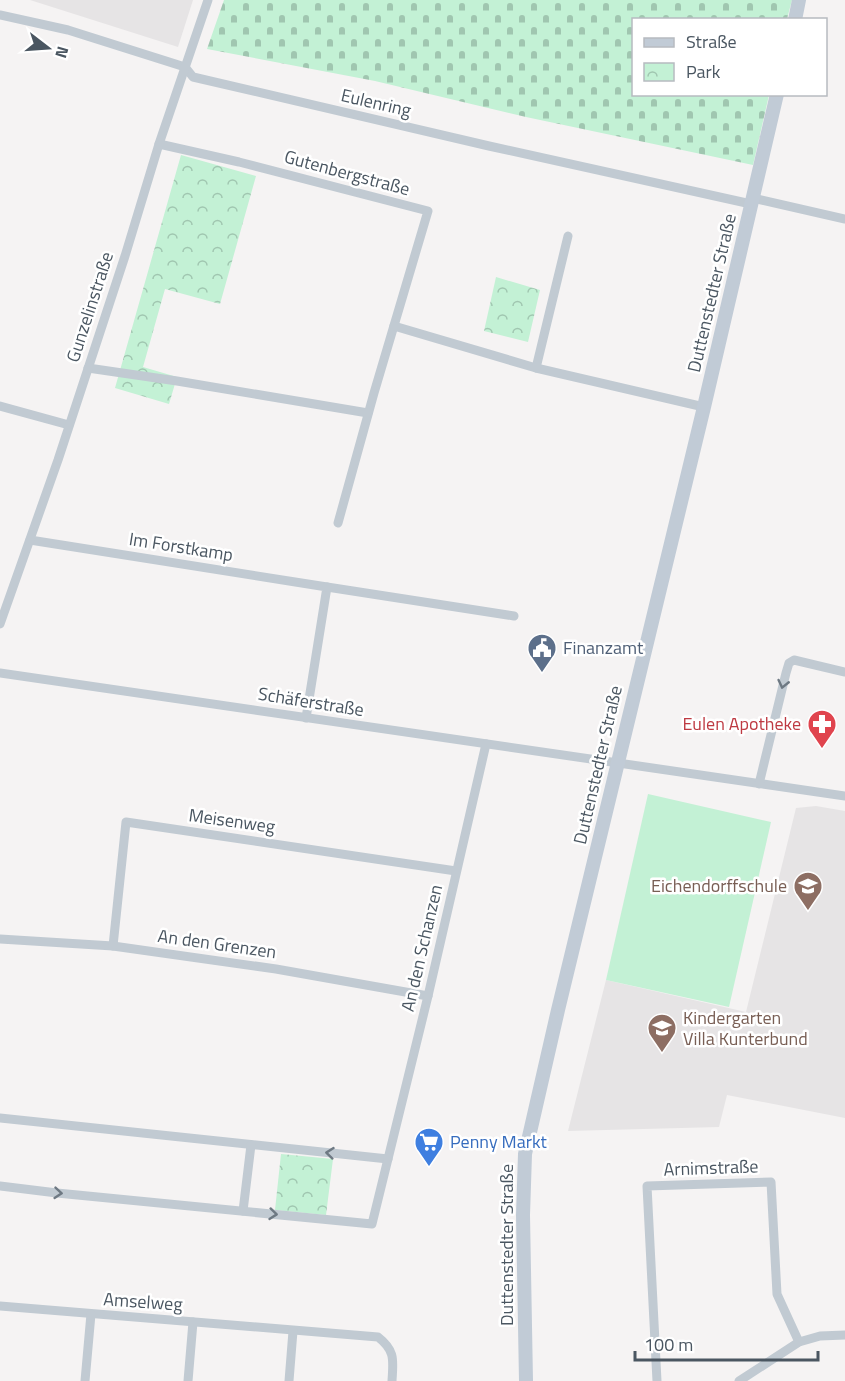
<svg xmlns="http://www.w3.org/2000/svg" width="845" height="1381" viewBox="0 0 845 1381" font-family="'Titillium Web',sans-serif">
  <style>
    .education { fill: #e6e4e5 }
    .cemetery { fill: url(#cemetery-stones) }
    .park { fill: url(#park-crowns) }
    .pitch { fill: #c3f1d5 }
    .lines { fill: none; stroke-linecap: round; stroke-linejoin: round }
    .street { stroke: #c1cad2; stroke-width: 9 }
    .secondary { stroke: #c1cbd6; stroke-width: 14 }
    .oneway { stroke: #6e7983 }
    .labels { text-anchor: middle; stroke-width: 5; stroke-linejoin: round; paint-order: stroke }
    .street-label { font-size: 18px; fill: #4a5661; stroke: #fff }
    .service-label { font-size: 18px; fill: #4e5e75; stroke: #fff; text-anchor: start }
    .health-label { font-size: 18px; fill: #be3a42; stroke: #fff; text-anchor: end }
    .education-label { font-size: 18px; fill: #785e54; stroke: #fff; text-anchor: end }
    .shop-label { font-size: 18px; fill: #366cbe; stroke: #fff; text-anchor: start }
  </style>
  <defs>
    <pattern id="cemetery-stones" width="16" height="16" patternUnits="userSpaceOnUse" patternTransform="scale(1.5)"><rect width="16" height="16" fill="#c3f1d5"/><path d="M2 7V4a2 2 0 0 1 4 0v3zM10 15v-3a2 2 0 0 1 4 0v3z" fill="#a0c6b0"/></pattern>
    <pattern id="park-crowns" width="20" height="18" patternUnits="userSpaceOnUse" patternTransform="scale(1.5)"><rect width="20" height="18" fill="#c3f1d5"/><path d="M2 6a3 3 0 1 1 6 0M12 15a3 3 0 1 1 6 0" fill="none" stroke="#a0c6b0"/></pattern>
  </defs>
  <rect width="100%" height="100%" fill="#f5f3f3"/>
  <g class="education">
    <polygon points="30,0 193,0 178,47"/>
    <polygon points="816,806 845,811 845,1118 727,1095 719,1127 568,1131 606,980 746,1012 796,808"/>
  </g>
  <polygon class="cemetery" points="224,0 792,0 787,19 634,20 634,94 769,95 753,165 526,117 375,81 207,49"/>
  <g class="park">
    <polygon points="181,155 256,176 220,304 165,289 143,367 177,377 169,404 115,388"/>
    <polygon points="496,277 540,290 528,342 484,331"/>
    <polygon points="281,1154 333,1159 326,1215 275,1210"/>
  </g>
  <polygon class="pitch" points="648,794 771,822 729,1007 606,980"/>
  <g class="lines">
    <g class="street">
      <polyline points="0,15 68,30 185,67 193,77 489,146 751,204"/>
      <polyline points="159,144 239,162 428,211 374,393 338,523"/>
      <polyline points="753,198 845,219"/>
      <polyline points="394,326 536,368 704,407"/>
      <polyline points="88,368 177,381 368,413"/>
      <polyline points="536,368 568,236"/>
      <polyline points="0,406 69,425"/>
      <polyline points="30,540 327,587 306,718"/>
      <polyline points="327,587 514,616"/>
      <polyline points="0,624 58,460 125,256 159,144 208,0"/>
      <polyline points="0,673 845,796"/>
      <polyline points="759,784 786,673 789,663 794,660 845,672"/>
      <polyline points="0,939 113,946 276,969 428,996"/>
      <polyline points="113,946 126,822 456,871"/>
      <polyline points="0,1118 388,1159"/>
      <polyline points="0,1186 57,1193 372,1224 428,996 486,744"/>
      <polyline points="243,1211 251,1145"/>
      <path d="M0 1306 378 1337C396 1351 393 1361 392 1381"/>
      <polyline points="85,1381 91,1314"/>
      <polyline points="188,1381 193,1322"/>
      <polyline points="289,1381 293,1331"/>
      <polyline points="657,1381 647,1186 771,1182 777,1294 799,1342"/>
      <polyline points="739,1381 799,1342 820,1336 845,1335"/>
    </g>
    <g class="secondary">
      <polyline points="795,20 799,0"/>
      <polyline points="526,1381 523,1215 525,1154 558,1010 704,407 777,94"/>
    </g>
  </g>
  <defs><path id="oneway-chevron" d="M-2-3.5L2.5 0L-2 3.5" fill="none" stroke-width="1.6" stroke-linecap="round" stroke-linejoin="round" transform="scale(1.5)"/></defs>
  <g class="oneway">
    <use href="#oneway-chevron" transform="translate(783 684) rotate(103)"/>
    <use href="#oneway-chevron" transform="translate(330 1153) rotate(-174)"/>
    <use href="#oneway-chevron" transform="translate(58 1193) rotate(5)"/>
    <use href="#oneway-chevron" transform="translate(273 1214) rotate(6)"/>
  </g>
  <defs>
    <g id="civic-pin" transform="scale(1.5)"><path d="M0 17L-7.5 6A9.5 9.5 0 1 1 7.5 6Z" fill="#5c6f8a" stroke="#fff"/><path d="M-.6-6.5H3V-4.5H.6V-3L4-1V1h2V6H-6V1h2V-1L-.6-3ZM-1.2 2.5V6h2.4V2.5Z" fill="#fff"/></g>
    <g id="pharmacy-pin" transform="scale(1.5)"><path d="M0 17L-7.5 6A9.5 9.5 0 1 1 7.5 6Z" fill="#e0444e" stroke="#fff"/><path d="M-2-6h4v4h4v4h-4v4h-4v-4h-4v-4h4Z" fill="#fff"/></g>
    <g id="school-pin" transform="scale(1.5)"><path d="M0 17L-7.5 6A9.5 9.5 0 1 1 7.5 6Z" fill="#8d6e63" stroke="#fff"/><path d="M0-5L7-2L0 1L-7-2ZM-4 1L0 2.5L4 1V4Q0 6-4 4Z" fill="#fff"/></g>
    <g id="supermarket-pin" transform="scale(1.5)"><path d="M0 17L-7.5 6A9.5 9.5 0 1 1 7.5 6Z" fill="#3f7fe0" stroke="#fff"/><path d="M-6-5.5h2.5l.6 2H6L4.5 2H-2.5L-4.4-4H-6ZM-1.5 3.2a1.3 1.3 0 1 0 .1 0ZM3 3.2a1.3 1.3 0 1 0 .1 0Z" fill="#fff"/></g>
  </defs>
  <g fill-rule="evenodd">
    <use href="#civic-pin" x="542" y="648"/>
    <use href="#pharmacy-pin" x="822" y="724"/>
    <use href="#school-pin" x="808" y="886"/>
    <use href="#school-pin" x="662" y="1028"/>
    <use href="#supermarket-pin" x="429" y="1142"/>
  </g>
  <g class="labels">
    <g class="street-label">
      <text transform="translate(376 103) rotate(13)" y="6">Eulenring</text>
      <text transform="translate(347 173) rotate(15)" y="6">Gutenbergstraße</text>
      <text transform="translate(712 293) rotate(-77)" y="6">Duttenstedter Straße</text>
      <text transform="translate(90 307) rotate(-72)" y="6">Gunzelinstraße</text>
      <text transform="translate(181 547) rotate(9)" y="6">Im Forstkamp</text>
      <text transform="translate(311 702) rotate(9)" y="6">Schäferstraße</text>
      <text transform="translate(598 765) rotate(-77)" y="6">Duttenstedter Straße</text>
      <text transform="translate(232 821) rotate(8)" y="6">Meisenweg</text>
      <text transform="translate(217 944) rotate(8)" y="6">An den Grenzen</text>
      <text transform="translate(422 948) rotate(-77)" y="6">An den Schanzen</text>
      <text transform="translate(711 1168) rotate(-2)" y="6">Arnimstraße</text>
      <text transform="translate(507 1245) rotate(-90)" y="6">Duttenstedter Straße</text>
      <text transform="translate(143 1302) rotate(4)" y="6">Amselweg</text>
    </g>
    <g class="service-label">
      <text x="563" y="654">Finanzamt</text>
    </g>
    <g class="health-label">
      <text x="801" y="730">Eulen Apotheke</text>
    </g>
    <g class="education-label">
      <text x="787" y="892">Eichendorffschule</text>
      <text x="683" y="1024" text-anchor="start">Kindergarten<tspan x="683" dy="21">Villa Kunterbund</tspan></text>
    </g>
    <g class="shop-label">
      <text x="450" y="1148">Penny Markt</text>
    </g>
  </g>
  <rect x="632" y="18" width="195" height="78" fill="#ffffff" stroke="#b7bbc0" stroke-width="1.5"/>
  <rect x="644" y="38" width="30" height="9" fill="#c1cbd6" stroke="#b7bbc0" stroke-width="1.5"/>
  <text x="686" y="48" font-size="18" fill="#4a5661">Straße</text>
  <rect x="644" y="63" width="30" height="18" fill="url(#park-crowns)" stroke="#b7bbc0" stroke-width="1.5"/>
  <text x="686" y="78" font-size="18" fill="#4a5661">Park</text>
  <g transform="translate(48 48) rotate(107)" stroke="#ffffff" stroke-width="4.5" paint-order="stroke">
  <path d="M0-4.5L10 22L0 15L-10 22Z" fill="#4a5661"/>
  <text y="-9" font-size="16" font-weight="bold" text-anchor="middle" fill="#4a5661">N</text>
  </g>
  <path d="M635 1351v9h183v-9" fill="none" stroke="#4a5661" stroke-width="3"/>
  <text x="644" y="1351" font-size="18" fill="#4a5661" stroke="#ffffff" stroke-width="4.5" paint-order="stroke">100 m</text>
</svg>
